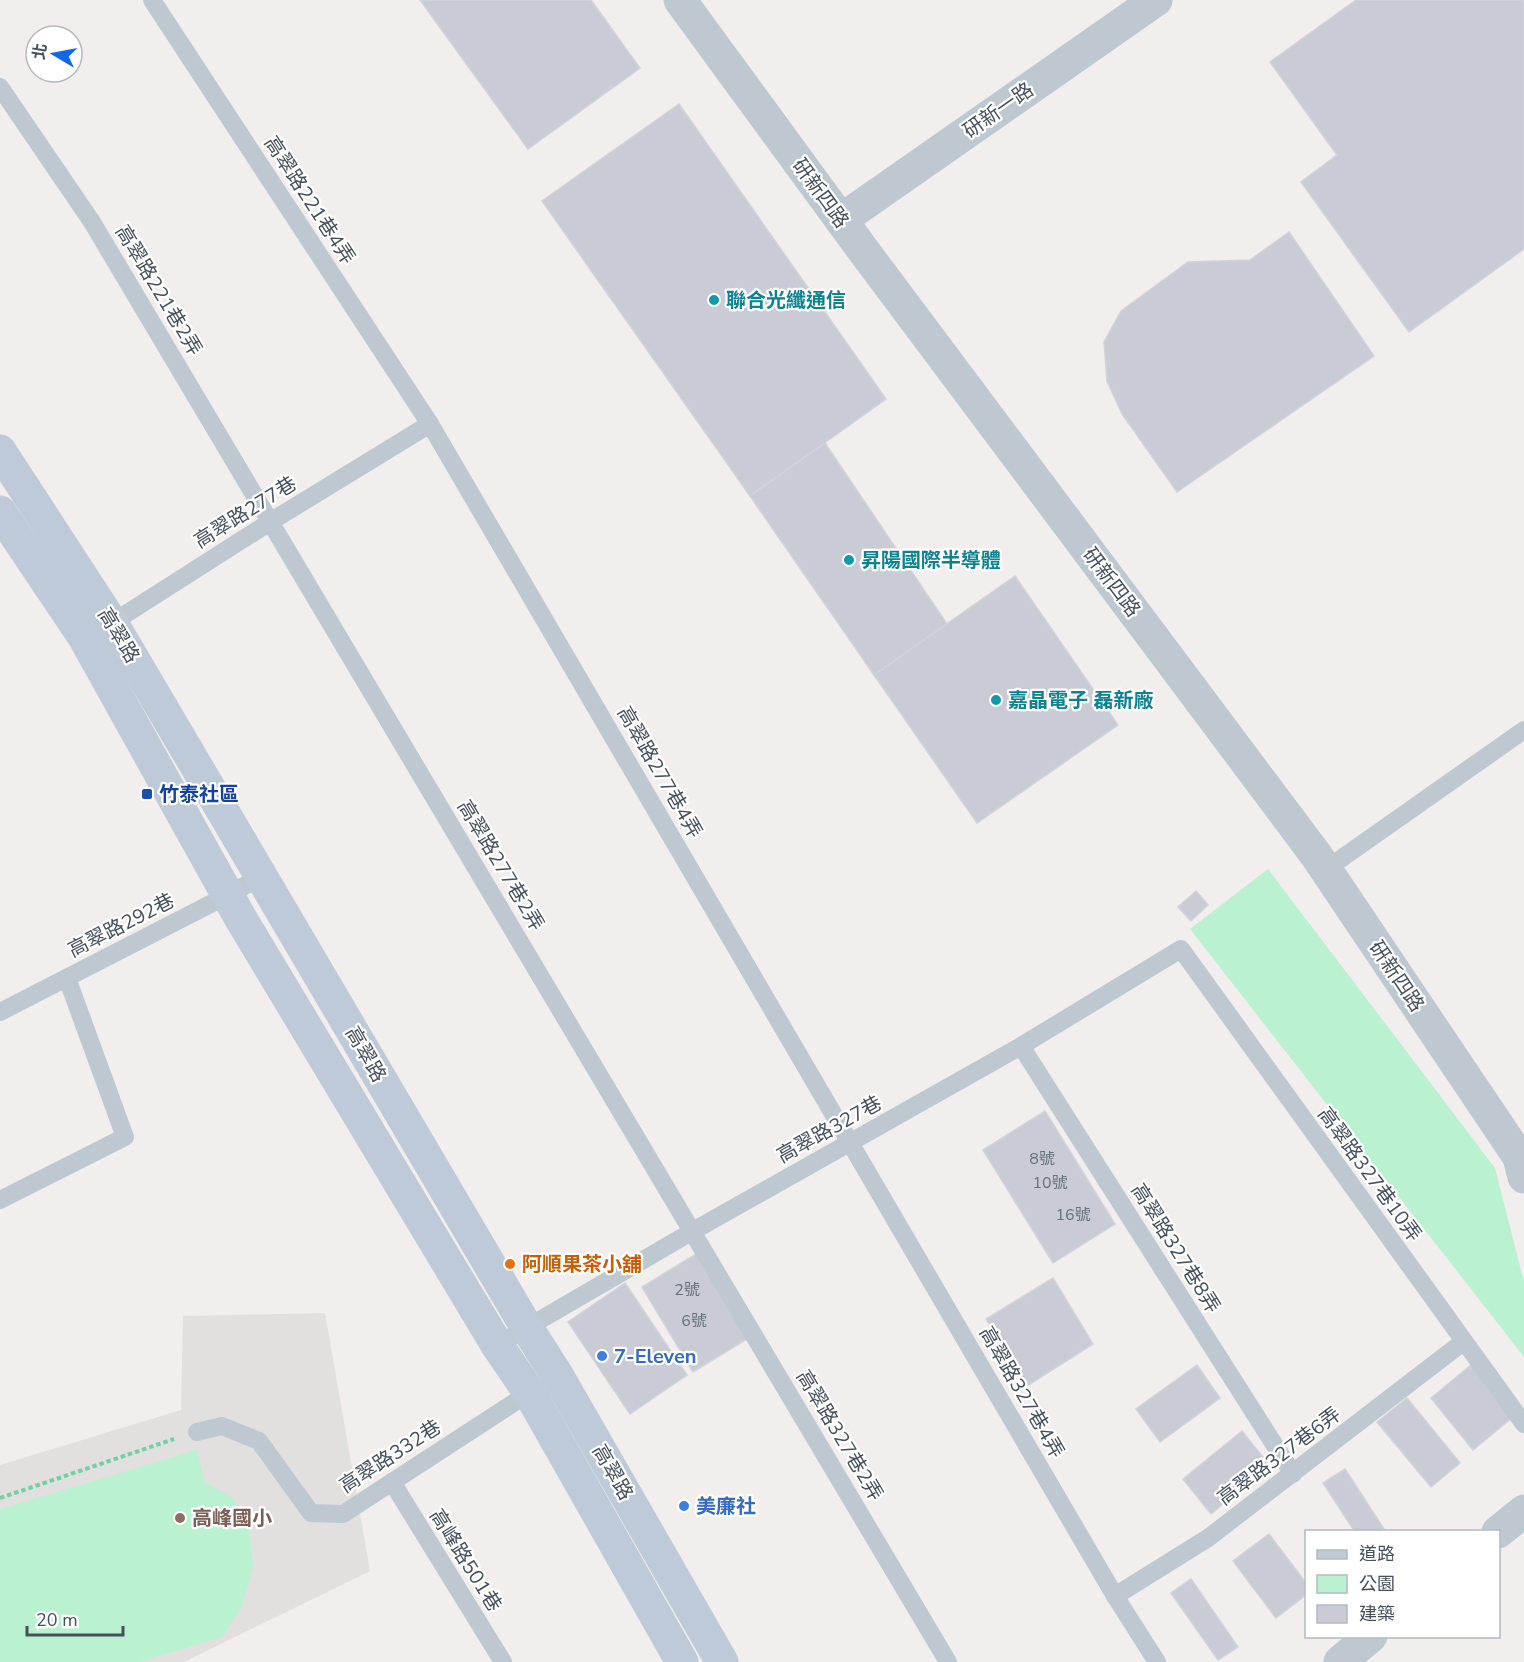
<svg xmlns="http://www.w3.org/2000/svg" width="1524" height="1662" viewBox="0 0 1524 1662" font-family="'Nunito Sans','Noto Sans TC',sans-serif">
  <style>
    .education { fill: #e2dfdf }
    .green { fill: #b9f1d1 }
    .building { fill: #c9ccd4; stroke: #d1d3da; stroke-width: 1.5 }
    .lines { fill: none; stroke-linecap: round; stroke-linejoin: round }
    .path { stroke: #6fd1a4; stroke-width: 4; stroke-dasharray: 4.5 3; stroke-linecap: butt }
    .lane { stroke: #bdc8d1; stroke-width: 18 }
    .street { stroke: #bdc8d1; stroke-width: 33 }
    .secondary { stroke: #bfcad8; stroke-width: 33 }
    .culture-dot { fill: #0f9aa8; stroke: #fff; stroke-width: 2 }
    .transit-dot { fill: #1a4fb4; stroke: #fff; stroke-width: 2 }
    .food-dot { fill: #e8710a; stroke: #fff; stroke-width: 2 }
    .shop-dot { fill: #3f7fe0; stroke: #fff; stroke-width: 2 }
    .education-dot { fill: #8d6e63; stroke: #fff; stroke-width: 2 }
    .labels { text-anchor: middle; stroke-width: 4.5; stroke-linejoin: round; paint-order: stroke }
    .number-label { font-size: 16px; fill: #666f7a }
    .street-label { font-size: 20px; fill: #45505c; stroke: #fff }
    .culture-label { font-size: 20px; font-weight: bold; fill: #0d838f; stroke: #fff; text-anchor: start }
    .transit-label { font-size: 20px; font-weight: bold; fill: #164399; stroke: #fff; text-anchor: start }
    .food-label { font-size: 20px; font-weight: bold; fill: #c56008; stroke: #fff; text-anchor: start }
    .shop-label { font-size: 20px; font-weight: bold; fill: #366cbe; stroke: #fff; text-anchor: start }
    .education-label { font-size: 20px; font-weight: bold; fill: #785e54; stroke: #fff; text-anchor: start }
  </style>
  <rect width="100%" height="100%" fill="#f1eeed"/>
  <polygon class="education" points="325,1313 370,1571 184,1662 0,1662 0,1465 181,1410 183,1316"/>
  <g class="green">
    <polygon points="1268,869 1495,1168 1524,1282 1524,1357 1190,929"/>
    <polygon points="197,1450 205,1482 233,1498 249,1529 253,1566 241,1608 222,1637 139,1662 0,1662 0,1509"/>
  </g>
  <g class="building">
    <polygon points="420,0 591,0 640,68 528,149"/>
    <polygon points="1356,0 1524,0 1524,249 1409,332 1301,182 1337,155 1270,62"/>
    <polygon points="679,104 886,399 750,496 542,201"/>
    <polygon points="1289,232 1374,356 1177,492 1122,414 1107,381 1104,342 1121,311 1188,262 1250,260"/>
    <polygon points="825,443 947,624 874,675 750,496"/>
    <polygon points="1015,576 1118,725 977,823 874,675"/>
    <polygon points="1196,891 1208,905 1191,921 1178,907"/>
    <polygon points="1045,1111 1115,1224 1053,1263 983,1150"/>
    <polygon points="696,1254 747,1339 693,1372 642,1287"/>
    <polygon points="1053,1278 1093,1344 1027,1386 986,1319"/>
    <polygon points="625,1283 687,1375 630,1414 568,1322"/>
    <polygon points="1197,1365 1220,1398 1160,1442 1136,1409"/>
    <polygon points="1471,1365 1513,1417 1473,1450 1431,1398"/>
    <polygon points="1407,1398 1460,1463 1431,1487 1377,1422"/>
    <polygon points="1242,1431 1269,1465 1211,1514 1183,1479"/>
    <polygon points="1345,1469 1384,1529 1380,1532 1355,1532 1323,1483"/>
    <polygon points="1269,1534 1306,1583 1306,1595 1276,1618 1233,1561"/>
    <polygon points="1191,1579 1238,1647 1218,1660 1171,1593"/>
  </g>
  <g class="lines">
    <polyline class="path" points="0,1498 174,1439"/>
    <g class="lane">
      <polyline points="152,0 430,424 1115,1596 1157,1662"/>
      <polyline points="0,87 92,222 948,1662"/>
      <polyline points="107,626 270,522 430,424"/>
      <polyline points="1325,870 1524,730"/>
      <polyline points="0,1012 228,895 262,876"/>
      <polyline points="1021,1046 1293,1474"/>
      <polyline points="0,1200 125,1137 67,978"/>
      <polyline points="497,1345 693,1231 1021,1046 1181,949 1524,1424"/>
      <polyline points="197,1432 222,1426 259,1441 311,1513 343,1514 535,1389"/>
      <polyline points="392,1482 503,1662"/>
      <polyline points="1115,1596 1208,1538 1463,1342"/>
    </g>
    <g class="street">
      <polyline points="680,0 863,250 1316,855 1519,1157 1524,1177"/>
      <polyline points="841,220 1156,0"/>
      <polyline points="1498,1532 1524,1511"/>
      <polyline points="1340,1662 1371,1636"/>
    </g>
    <g class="secondary">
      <polyline points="0,451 112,623 527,1328 557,1375 722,1662"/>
      <polyline points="0,512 84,637 241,919 497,1345 529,1392 682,1662"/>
    </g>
  </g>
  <g class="culture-dot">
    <circle cx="714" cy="300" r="6"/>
    <circle cx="849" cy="560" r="6"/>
    <circle cx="996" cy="700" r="6"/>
  </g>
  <rect class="transit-dot" x="141" y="788" width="12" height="12" rx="3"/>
  <circle class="food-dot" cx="510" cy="1264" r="6"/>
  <g class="shop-dot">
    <circle cx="602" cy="1356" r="6"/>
    <circle cx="684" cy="1506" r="6"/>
  </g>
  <circle class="education-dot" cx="180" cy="1518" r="6"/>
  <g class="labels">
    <g class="number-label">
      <text x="1042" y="1164">8號</text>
      <text x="1050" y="1188">10號</text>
      <text x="1073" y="1220">16號</text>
      <text x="687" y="1295">2號</text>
      <text x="694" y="1326">6號</text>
    </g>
    <g class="street-label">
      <text transform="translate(998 110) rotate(-35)" y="7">研新一路</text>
      <text transform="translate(821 193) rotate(54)" y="7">研新四路</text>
      <text transform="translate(310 200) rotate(57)" y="7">高翠路221巷4弄</text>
      <text transform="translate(159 290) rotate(59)" y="7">高翠路221巷2弄</text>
      <text transform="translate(245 512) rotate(-32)" y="7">高翠路277巷</text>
      <text transform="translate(1112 582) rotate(53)" y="7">研新四路</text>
      <text transform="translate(119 635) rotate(59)" y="7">高翠路</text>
      <text transform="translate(660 772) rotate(60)" y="7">高翠路277巷4弄</text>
      <text transform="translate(501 865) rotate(59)" y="7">高翠路277巷2弄</text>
      <text transform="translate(121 925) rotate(-27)" y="7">高翠路292巷</text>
      <text transform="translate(1397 976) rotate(56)" y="7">研新四路</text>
      <text transform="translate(366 1054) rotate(60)" y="7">高翠路</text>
      <text transform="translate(829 1129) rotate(-29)" y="7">高翠路327巷</text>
      <text transform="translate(1370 1174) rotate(54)" y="7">高翠路327巷10弄</text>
      <text transform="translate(1176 1248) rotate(58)" y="7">高翠路327巷8弄</text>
      <text transform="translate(1022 1392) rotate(60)" y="7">高翠路327巷4弄</text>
      <text transform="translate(840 1435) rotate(59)" y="7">高翠路327巷2弄</text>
      <text transform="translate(390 1456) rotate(-33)" y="7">高翠路332巷</text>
      <text transform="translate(1279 1456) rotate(-37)" y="7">高翠路327巷6弄</text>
      <text transform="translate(613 1472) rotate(60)" y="7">高翠路</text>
      <text transform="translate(466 1560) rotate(58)" y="7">高峰路501巷</text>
    </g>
    <g class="culture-label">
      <text x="726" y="307">聯合光纖通信</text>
      <text x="861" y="567">昇陽國際半導體</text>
      <text x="1008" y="707">嘉晶電子 磊新廠</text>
    </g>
    <g class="transit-label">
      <text x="159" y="801">竹泰社區</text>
    </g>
    <g class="food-label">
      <text x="522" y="1271">阿順果茶小舖</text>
    </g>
    <g class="shop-label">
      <text x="614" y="1363">7-Eleven</text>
      <text x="696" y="1513">美廉社</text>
    </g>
    <g class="education-label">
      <text x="192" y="1525">高峰國小</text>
    </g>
  </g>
  <rect x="1305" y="1530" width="195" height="108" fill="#ffffff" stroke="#b5b9be" stroke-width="1.5"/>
  <rect x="1317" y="1550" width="30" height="9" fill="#bfcad8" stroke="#b5b9be" stroke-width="1.5"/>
  <text x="1359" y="1560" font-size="18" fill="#45505c">道路</text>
  <rect x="1317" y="1575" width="30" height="18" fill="#b9f1d1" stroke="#b5b9be" stroke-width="1.5"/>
  <text x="1359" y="1590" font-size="18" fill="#45505c">公園</text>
  <rect x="1317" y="1605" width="30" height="18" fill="#c9ccd4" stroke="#b5b9be" stroke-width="1.5"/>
  <text x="1359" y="1620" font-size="18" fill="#45505c">建築</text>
  <g transform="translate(54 54) rotate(280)"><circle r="28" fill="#ffffff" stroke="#b5b9be" stroke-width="1.5"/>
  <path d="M0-4.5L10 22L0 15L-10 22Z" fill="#0f67e9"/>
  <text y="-9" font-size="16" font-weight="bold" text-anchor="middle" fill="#45505c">北</text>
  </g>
  <path d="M27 1626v9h96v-9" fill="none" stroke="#45505c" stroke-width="3"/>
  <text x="36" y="1626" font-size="18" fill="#45505c" stroke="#ffffff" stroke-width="4.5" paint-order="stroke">20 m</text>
</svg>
